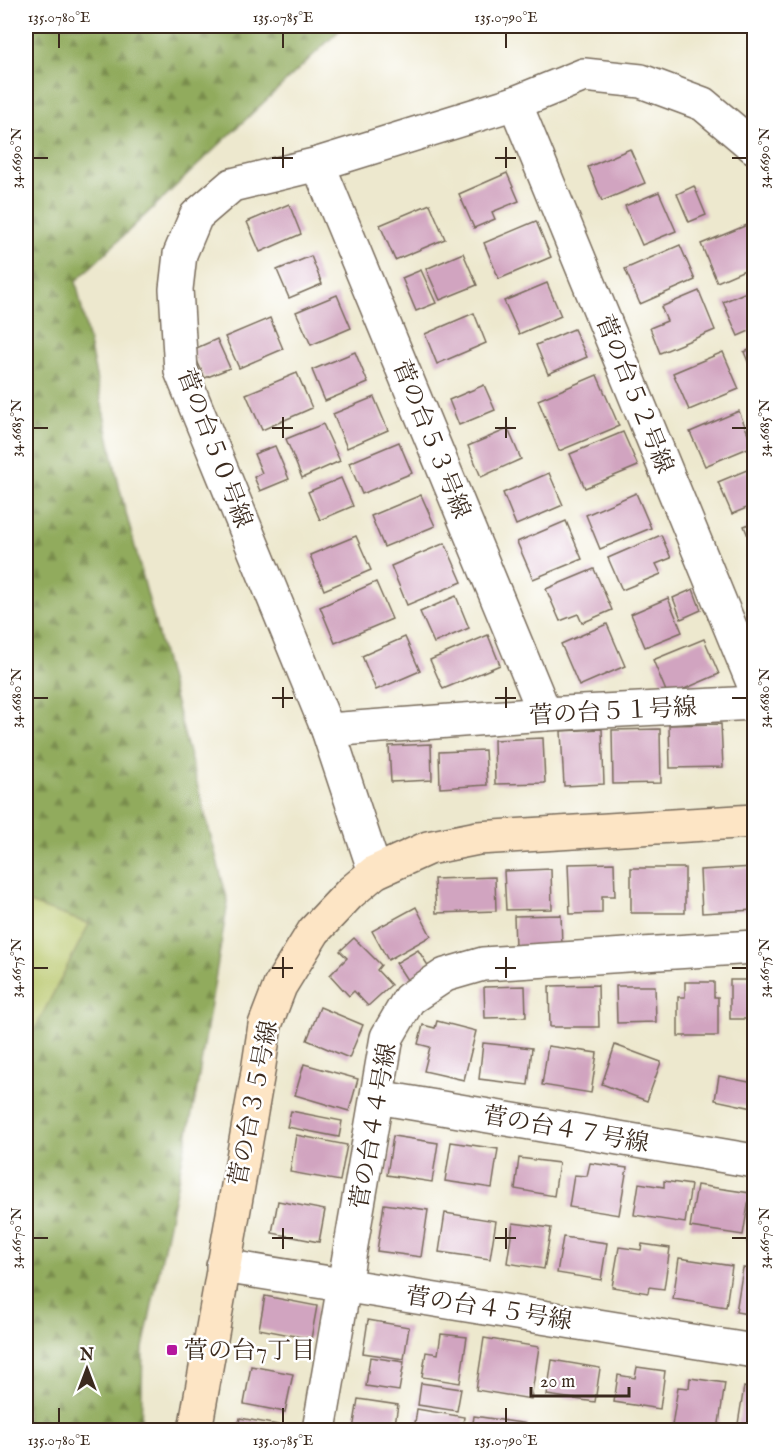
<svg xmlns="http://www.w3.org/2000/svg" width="780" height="1456" viewBox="0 0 780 1456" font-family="'IM FELL English','Noto Serif JP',serif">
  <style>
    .forest { fill: url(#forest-firs); stroke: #666a3e; stroke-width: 1.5 }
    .green { fill: #b7c669; stroke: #797844; stroke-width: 1.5 }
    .building { fill: #d1a4c0 }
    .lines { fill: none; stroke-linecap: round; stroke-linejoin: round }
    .street-casing { stroke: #796c5c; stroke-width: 36 }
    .secondary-casing { stroke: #796c5c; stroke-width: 36 }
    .street { stroke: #fff; stroke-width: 33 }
    .secondary { stroke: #fde5c5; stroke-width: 33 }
    .ticks { fill: none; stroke: #3b2a1e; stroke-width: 2 }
    .poi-dot { fill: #b5179e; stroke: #fff; stroke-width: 2 }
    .labels { text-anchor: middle; stroke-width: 5; stroke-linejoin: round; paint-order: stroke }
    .street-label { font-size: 24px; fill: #3b2a1e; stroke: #fff }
    .poi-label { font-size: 24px; fill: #3b2a1e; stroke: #fff; text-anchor: start }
    .neatline { fill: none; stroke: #3b2a1e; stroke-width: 2 }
    .ticks-label { font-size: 15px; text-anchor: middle; fill: #3b2a1e }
  </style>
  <defs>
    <pattern id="forest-firs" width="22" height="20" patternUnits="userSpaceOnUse" patternTransform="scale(1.5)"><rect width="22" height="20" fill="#91ab5d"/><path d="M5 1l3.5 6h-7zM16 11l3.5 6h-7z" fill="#788b4c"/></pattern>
  </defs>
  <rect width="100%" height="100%" fill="#fff"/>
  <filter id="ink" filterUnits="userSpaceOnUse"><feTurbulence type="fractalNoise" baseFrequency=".0167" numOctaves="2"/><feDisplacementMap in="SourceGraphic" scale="12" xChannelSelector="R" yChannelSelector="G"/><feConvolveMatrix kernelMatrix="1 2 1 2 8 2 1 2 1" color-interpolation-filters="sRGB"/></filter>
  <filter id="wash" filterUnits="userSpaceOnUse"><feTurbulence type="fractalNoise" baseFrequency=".008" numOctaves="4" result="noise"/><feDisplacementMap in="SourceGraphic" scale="24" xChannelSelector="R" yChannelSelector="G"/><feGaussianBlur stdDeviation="1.35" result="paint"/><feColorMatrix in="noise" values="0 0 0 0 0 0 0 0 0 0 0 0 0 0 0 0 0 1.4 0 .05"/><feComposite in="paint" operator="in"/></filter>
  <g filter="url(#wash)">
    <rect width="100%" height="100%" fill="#ede8ce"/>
    <polygon class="forest" points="26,26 344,26 76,281 119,486 228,902 195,1099 143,1348 141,1430 26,1430 26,1046 89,924 26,902"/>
    <polygon class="green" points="26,902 89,924 26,1046"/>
    <g id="blocks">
      <g class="building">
        <polygon points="630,149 645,183 602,201 588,167"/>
        <polygon points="507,173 519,201 492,212 495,219 474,228 459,194"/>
        <polygon points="694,186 706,215 689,222 677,194"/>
        <polygon points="659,192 676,231 642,245 625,206"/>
        <polygon points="289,204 301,234 260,252 247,222"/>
        <polygon points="430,204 445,239 395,260 380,225"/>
        <polygon points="536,221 551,257 499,279 484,243"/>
        <polygon points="752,223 754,228 754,266 717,282 701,244"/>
        <polygon points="680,245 695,280 640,304 625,269"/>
        <polygon points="463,253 477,285 440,300 426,269"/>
        <polygon points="311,256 322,284 289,298 277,270"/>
        <polygon points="421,270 436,303 416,311 402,278"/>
        <polygon points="547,283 561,316 519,334 504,301"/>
        <polygon points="754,289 754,329 738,336 723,302"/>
        <polygon points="699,291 715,330 660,353 650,328 667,321 661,307"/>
        <polygon points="337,295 351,328 311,345 296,312"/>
        <polygon points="474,313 486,343 437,364 425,334"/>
        <polygon points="270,318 283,349 239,368 225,337"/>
        <polygon points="574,329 587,357 548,374 536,345"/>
        <polygon points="217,339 230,368 205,378 192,350"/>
        <polygon points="754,348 754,376 744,352"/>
        <polygon points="355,352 368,383 325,401 312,370"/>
        <polygon points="723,352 739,389 689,410 673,373"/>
        <polygon points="297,373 312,408 262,430 246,394"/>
        <polygon points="597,375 619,426 559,451 538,400"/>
        <polygon points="484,385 495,410 459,425 449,400"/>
        <polygon points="374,397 388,430 347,448 333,414"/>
        <polygon points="739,411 753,446 705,466 690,432"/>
        <polygon points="323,424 340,461 302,478 286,439"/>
        <polygon points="508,429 521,459 481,477 468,446"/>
        <polygon points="623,432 638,466 585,488 570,454"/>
        <polygon points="399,442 412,473 362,494 349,463"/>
        <polygon points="275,446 289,479 260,491 254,477 262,473 254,454"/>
        <polygon points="754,467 754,505 732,514 718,482"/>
        <polygon points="549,473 563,505 516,525 503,493"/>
        <polygon points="341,478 353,506 320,520 308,492"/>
        <polygon points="636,493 651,528 600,549 586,515"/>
        <polygon points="421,495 435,526 384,547 371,516"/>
        <polygon points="566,521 582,559 533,579 517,542"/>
        <polygon points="754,522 754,551 744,526"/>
        <polygon points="661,535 671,558 656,564 661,574 622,590 608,558"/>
        <polygon points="356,536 371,570 324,590 310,555"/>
        <polygon points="445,543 462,582 407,605 391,566"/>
        <polygon points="594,569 612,610 582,623 578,614 560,621 546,589"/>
        <polygon points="376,582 392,619 335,643 320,607"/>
        <polygon points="693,589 701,610 681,619 673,598"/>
        <polygon points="456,596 469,628 434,643 420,612"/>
        <polygon points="668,598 682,632 645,647 631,614"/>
        <polygon points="607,624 625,666 579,686 561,644"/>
        <polygon points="488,635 500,665 443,689 430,660"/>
        <polygon points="405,637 420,671 376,690 362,656"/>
        <polygon points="704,639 719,674 668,696 653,660"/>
        <polygon points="721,724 723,767 670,768 669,725"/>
        <polygon points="602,729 604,784 564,786 561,731"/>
        <polygon points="660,729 661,783 613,784 612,730"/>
        <polygon points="543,738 545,783 495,784 494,740"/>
        <polygon points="431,744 432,780 391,782 389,746"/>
        <polygon points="485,750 487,785 440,788 439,752"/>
        <polygon points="614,863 615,896 602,896 602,913 570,914 568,864"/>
        <polygon points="754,867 754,910 702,913 700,870"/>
        <rect x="631" y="868" width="54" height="45"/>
        <polygon points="551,869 552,909 506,910 504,871"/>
        <polygon points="495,877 496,911 436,913 434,879"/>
        <polygon points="416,907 431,936 388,960 372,931"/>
        <polygon points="561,915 562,946 515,947 514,916"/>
        <polygon points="354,938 381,965 377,970 391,985 368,1006 354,991 349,996 330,975 347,958 340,951"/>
        <polygon points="418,950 429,967 407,980 396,963"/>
        <rect x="730" y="980" width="24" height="39"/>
        <polygon points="685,982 714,982 714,997 718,997 718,1036 678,1036 678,997 685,997"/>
        <polygon points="598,985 599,1027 550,1027 549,986"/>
        <polygon points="525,986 526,1017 485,1018 484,987"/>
        <polygon points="616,986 655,986 656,1022 617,1023"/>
        <polygon points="320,1007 363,1025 349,1058 307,1040"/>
        <polygon points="437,1021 476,1031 464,1080 424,1071 430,1047 418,1044 423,1025 435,1028"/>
        <polygon points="483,1043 532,1048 528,1085 479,1079"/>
        <polygon points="615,1045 661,1062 647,1101 602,1084"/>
        <polygon points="548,1046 597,1053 591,1093 542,1085"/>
        <polygon points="304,1064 358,1079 349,1111 295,1095"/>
        <polygon points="719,1076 754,1083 753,1108 715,1100"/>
        <polygon points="291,1111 342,1121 339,1137 287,1127"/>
        <polygon points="296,1135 347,1145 340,1181 290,1172"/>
        <polygon points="393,1136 438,1143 432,1182 387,1175"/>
        <polygon points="451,1142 498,1149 492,1188 445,1181"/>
        <polygon points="519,1158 559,1163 554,1196 515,1189"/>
        <polygon points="590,1163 627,1168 619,1215 569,1207 574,1175 587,1176"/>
        <polygon points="664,1181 691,1185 685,1223 634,1215 639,1183 664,1187"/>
        <polygon points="697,1185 750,1193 743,1235 690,1227"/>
        <polygon points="753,1199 754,1200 754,1244 747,1242"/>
        <polygon points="278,1201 325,1210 319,1242 272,1233"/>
        <polygon points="384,1204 428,1210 421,1257 377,1251"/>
        <polygon points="445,1213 496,1221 490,1259 439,1252"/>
        <polygon points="513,1223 551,1228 544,1269 507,1263"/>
        <polygon points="563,1237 607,1243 601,1280 557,1273"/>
        <polygon points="642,1244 670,1248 664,1289 649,1287 648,1293 612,1287 619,1247 641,1250"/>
        <polygon points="679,1258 732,1266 726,1307 673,1299"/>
        <polygon points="743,1268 754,1269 754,1315 736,1312"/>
        <polygon points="265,1296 317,1306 311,1339 259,1329"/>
        <polygon points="368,1320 409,1327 404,1359 363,1353"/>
        <polygon points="441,1334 467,1337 460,1383 422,1377 426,1352 438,1354"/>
        <polygon points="484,1338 539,1347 531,1399 476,1390"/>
        <polygon points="370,1357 404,1362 399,1391 366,1386"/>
        <polygon points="552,1360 600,1368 595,1402 547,1395"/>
        <polygon points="251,1366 293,1374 285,1412 244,1404"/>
        <polygon points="637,1367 665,1371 660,1409 614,1402 618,1375 635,1378"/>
        <polygon points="690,1378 725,1383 718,1430 701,1430 672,1426 678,1387 689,1388"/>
        <polygon points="421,1383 461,1389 457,1411 418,1405"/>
        <polygon points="744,1387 754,1389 754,1430 737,1430"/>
        <polygon points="358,1399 398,1405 394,1430 353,1430"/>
        <polygon points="417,1409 464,1417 462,1430 414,1430"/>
        <polygon points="474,1416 528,1424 527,1430 472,1430"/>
        <polygon points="240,1418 300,1429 300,1430 237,1430"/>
      </g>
    </g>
  </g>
  <g filter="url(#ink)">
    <use href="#blocks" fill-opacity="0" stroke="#796c5c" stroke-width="1.5"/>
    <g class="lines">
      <g class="street-casing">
        <g id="street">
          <polyline points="515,103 754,685"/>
          <polyline points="318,164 545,714"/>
          <polyline points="328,730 545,714 754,703"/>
          <polyline points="375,872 328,730 181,371 176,289 180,254 196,216 232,185 318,164 515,103 584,75 641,81 703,104 754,147"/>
          <polyline points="377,1097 754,1161"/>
          <polyline points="223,1266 754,1351"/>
          <polyline points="319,1430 387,1037 409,999 445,975 483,964 754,947"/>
        </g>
      </g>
      <g class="secondary-casing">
        <polyline id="secondary" points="195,1430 257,1078 265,1025 280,986 314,931 350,893 375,872 428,848 478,838 754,821"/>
      </g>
      <use href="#street" class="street"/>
      <use href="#secondary" class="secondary"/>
    </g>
  </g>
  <path class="ticks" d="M59 33V48M283 33V48M506 33V48M283 147V168M506 147V168M33 158H48M272 158H293M495 158H516M732 158H747M283 417V438M506 417V438M33 428H48M272 428H293M495 428H516M732 428H747M283 687V708M506 687V708M33 698H48M272 698H293M495 698H516M732 698H747M283 957V978M506 957V978M33 968H48M272 968H293M495 968H516M732 968H747M283 1228V1249M506 1228V1249M33 1238H48M272 1238H293M495 1238H516M732 1238H747M59 1408V1423M283 1408V1423M506 1408V1423"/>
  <rect class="poi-dot" x="166" y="1344" width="12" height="12" rx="3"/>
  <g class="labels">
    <g class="street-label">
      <text transform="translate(635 394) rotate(68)" y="8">菅の台５２号線</text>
      <text transform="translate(432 439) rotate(68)" y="8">菅の台５３号線</text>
      <text transform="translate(215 448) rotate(69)" y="8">菅の台５０号線</text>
      <text transform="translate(613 711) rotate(-3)" y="8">菅の台５１号線</text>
      <text transform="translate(253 1103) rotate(-79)" y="8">菅の台３５号線</text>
      <text transform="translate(373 1126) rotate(-80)" y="8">菅の台４４号線</text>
      <text transform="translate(566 1129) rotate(10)" y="8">菅の台４７号線</text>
      <text transform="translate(489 1308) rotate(9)" y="8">菅の台４５号線</text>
    </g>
    <g class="poi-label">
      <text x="184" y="1358">菅の台7丁目</text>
    </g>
  </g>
  <rect width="780" height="1456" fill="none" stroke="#fff" stroke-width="66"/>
  <g transform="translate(87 1369)" stroke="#ffffff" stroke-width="4.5" paint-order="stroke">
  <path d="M0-4.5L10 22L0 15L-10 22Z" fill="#3b2a1e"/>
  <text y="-9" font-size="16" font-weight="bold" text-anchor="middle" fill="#3b2a1e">N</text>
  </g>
  <path d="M531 1387v9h98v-9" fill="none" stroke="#3b2a1e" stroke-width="3"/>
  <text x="540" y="1387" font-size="18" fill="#3b2a1e" stroke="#ffffff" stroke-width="4.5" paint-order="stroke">20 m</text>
  <rect x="33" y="33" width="714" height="1390" class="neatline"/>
  <g class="ticks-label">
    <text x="59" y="22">135.0780°E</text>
    <text x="283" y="22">135.0785°E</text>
    <text x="506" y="22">135.0790°E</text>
    <text transform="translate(16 158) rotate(-90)" y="5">34.6690°N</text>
    <text transform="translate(764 158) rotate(-90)" y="5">34.6690°N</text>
    <text transform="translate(16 428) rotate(-90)" y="5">34.6685°N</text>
    <text transform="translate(764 428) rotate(-90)" y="5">34.6685°N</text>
    <text transform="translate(16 698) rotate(-90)" y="5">34.6680°N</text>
    <text transform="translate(764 698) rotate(-90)" y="5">34.6680°N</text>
    <text transform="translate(16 968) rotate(-90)" y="5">34.6675°N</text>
    <text transform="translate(764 968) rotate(-90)" y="5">34.6675°N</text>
    <text transform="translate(16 1238) rotate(-90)" y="5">34.6670°N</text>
    <text transform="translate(764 1238) rotate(-90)" y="5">34.6670°N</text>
    <text x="59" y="1445">135.0780°E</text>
    <text x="283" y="1445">135.0785°E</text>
    <text x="506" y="1445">135.0790°E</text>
  </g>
</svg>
